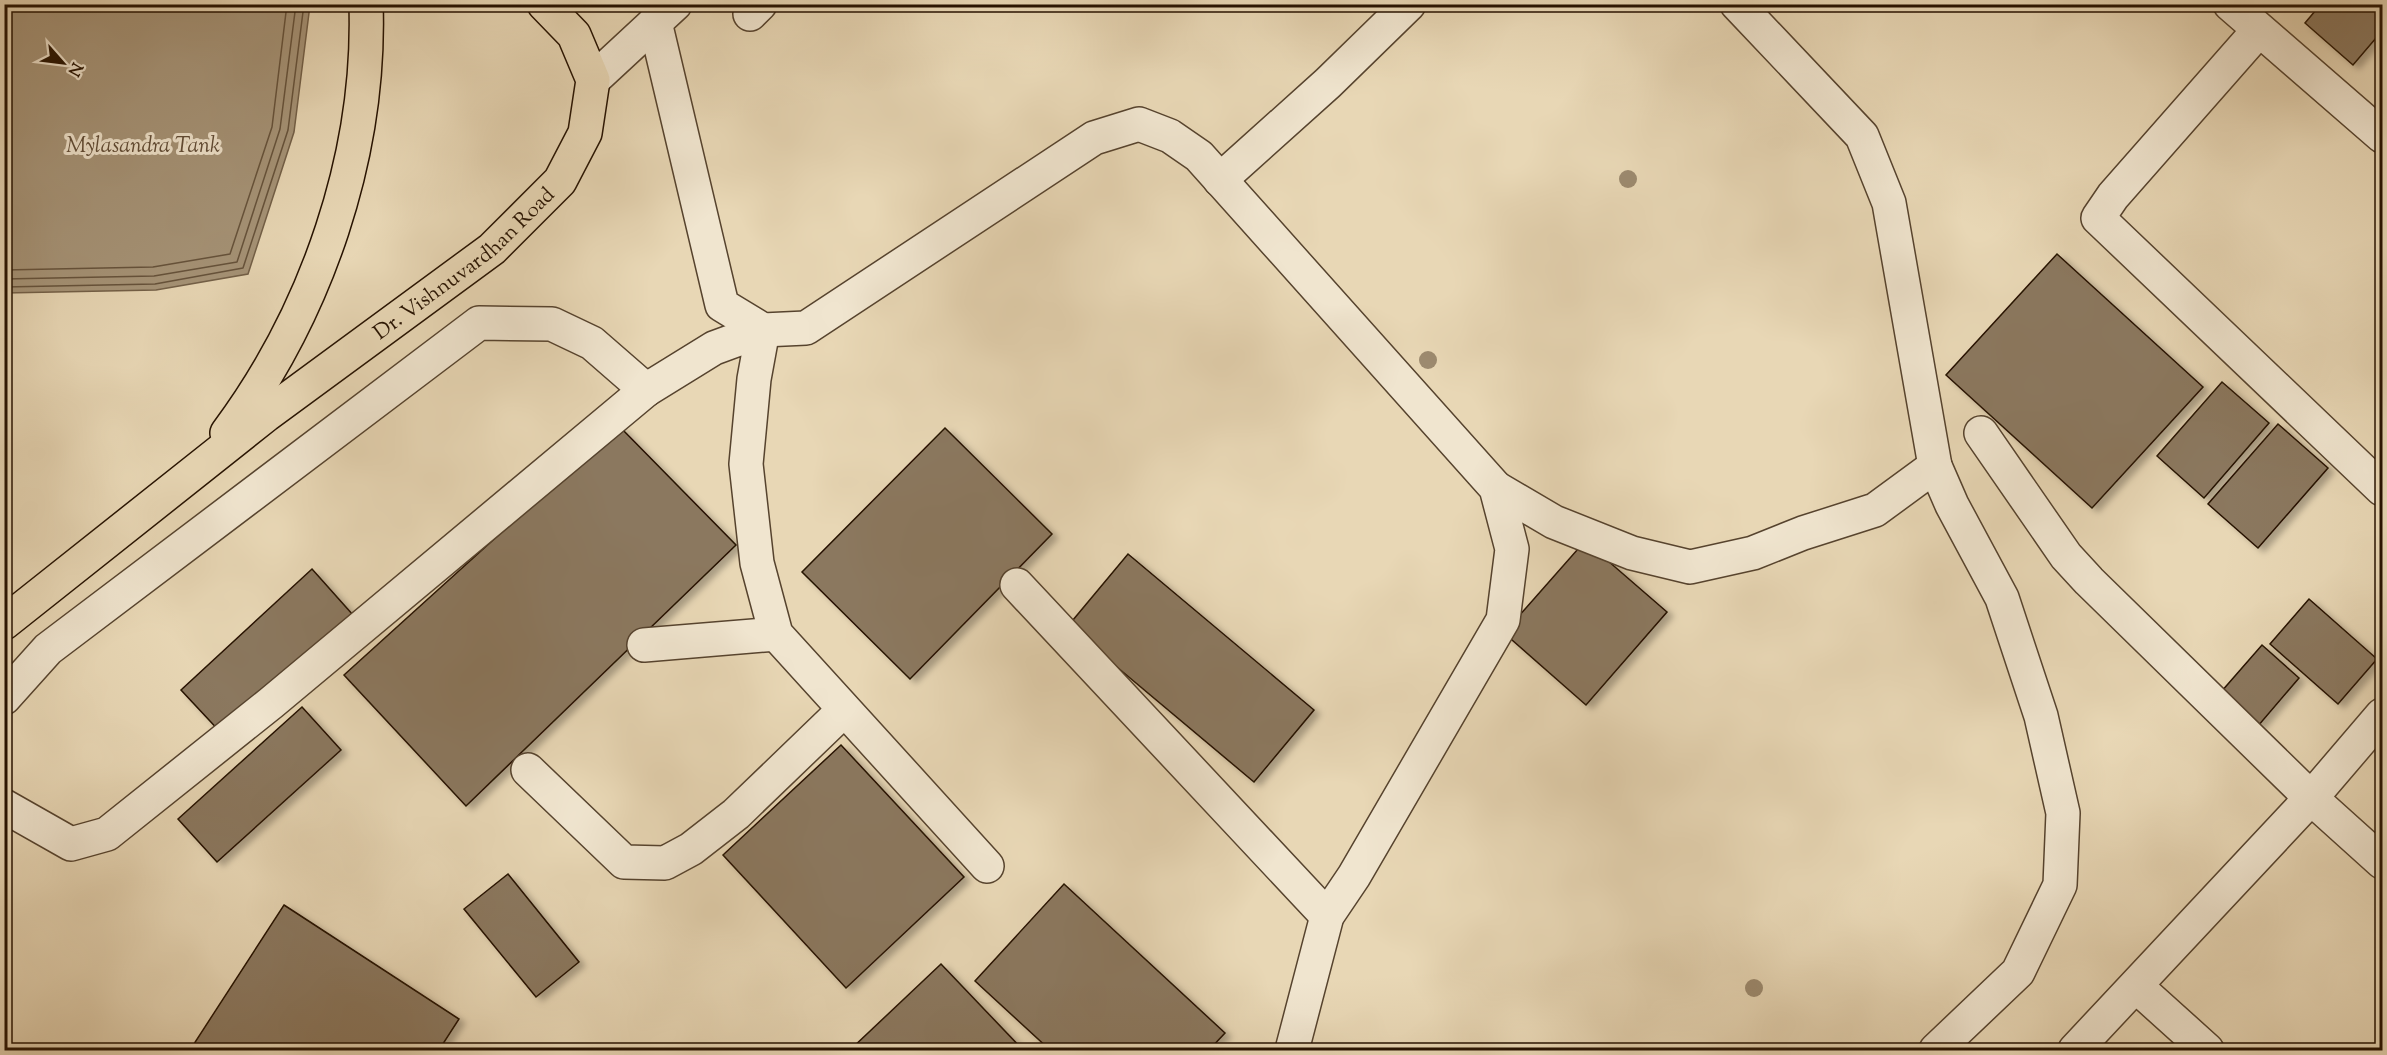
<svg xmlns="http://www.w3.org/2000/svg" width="2387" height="1055" viewBox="0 0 2387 1055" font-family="'Sorts Mill Goudy',serif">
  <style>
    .water { fill: #a69478; stroke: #736048; stroke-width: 1.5 }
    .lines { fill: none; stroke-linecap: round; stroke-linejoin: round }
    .shore { stroke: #66533c; stroke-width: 1.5 }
    .building { fill: #8b785f; stroke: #261201; stroke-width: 1.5; filter: url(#shadow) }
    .minor-casing { stroke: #56432e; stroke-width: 36 }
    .major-casing { stroke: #261201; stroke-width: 36 }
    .minor { stroke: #f0e5cf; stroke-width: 33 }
    .major { stroke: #e8d7b5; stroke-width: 33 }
    .tree { fill: #9c8a6f }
    .labels { text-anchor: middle; stroke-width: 6; stroke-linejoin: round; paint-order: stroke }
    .street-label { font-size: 21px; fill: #261201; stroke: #f0e5cf }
    .water-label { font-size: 22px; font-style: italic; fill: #604c37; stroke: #f0e5cf }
  </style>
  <defs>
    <filter id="shadow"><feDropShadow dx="6" dy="4" stdDeviation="3" flood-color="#0004"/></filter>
  </defs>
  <rect width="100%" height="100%" fill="#e8d7b5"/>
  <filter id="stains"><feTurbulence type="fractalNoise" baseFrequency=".00333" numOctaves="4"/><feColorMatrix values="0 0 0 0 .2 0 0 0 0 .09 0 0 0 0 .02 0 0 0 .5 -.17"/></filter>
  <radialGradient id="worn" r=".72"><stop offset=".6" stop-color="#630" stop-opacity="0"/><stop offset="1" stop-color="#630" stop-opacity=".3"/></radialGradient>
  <polygon class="water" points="4,5 310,5 294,132 248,274 156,290 5,293"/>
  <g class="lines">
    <g class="shore">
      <polyline points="4,270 153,267 230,254 272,127 287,4"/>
      <polyline points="4,279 154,276 237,262 280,129 296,4"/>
      <polyline points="4,287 155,284 243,268 288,130 304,4"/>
    </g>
  </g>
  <g class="building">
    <polygon points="2321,4 2382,4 2382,31 2353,65 2305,23"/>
    <polygon points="2057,254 2203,387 2092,508 1946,375"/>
    <polygon points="2222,382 2269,423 2204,498 2157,456"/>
    <polygon points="2278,424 2328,468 2258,548 2208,504"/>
    <polygon points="619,426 736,545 466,806 344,675"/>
    <polygon points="945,428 1052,534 910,679 802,572"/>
    <polygon points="1585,541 1667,612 1586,705 1504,633"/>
    <polygon points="1128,554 1314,710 1254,782 1068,626"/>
    <polygon points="312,569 353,615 223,735 181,690"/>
    <polygon points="2309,599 2377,659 2338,704 2270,644"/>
    <polygon points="2262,645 2299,678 2258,726 2221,692"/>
    <polygon points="302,707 341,750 217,862 178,819"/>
    <polygon points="841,745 964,877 846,988 723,855"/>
    <polygon points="508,874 579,962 536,997 464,909"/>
    <polygon points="1064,884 1225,1033 1209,1050 1050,1050 975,981"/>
    <polygon points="284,905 459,1019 439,1050 190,1050"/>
    <polygon points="941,964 1023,1050 850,1050"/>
  </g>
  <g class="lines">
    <g class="minor-casing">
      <g id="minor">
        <polyline points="1737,4 1862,136 1889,203 1935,466"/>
        <polyline points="2230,4 2382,136"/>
        <polyline points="750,14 760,4"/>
        <polyline points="655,22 722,305 763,330 806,328 1094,138 1139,124 1170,136 1199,156 1496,488 1512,549 1503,620 1354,876 1327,916 1292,1050"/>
        <polyline points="2259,30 2113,196 2098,218 2382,489"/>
        <polyline points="593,80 675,4"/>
        <polyline points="1220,180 1328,83 1409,4"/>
        <polyline points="646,390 714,348 763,330 754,379 746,464 757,563 776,634 987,866"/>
        <polyline points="1981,433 2066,556 2089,581 2311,798 2382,862"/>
        <polyline points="1496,488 1554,522 1632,553 1690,567 1753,553 1803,533 1875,510 1935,466 1952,505 2002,598 2041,716 2063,813 2060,885 2018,972 1936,1050"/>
        <polyline points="1017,585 1327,916"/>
        <polyline points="644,645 776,634"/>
        <polyline points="4,698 48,649 479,323 552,324 592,343 646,390 271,703 107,834 71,844 4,806"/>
        <polyline points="528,770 624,862 665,863 691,849 736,814 844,710"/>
        <polyline points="2136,986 2207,1050"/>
        <polyline points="2075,1050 2311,798 2382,715"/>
      </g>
    </g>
    <g class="major-casing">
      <g id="major">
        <path d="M227 433C317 312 371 155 366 4"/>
        <path id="s1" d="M4 623 266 415 492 249 560 181 585 133 593 80 574 35 544 4"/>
      </g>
    </g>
    <use href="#minor" class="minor"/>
    <use href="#major" class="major"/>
  </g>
  <g class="tree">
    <circle cx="1628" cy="179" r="9"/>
    <circle cx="1428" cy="360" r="9"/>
    <circle cx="1754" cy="988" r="9"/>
  </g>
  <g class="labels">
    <g class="street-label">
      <text dy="7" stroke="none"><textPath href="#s1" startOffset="584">Dr. Vishnuvardhan Road</textPath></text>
    </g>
    <g class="water-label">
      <text x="143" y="152">Mylasandra Tank</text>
    </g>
  </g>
  <rect width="2387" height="1055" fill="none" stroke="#e8d7b5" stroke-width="24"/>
  <rect x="6" y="6" width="2375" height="1043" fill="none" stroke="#261201" stroke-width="3"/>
  <rect x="12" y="12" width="2363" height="1031" fill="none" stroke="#261201" stroke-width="1.5"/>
  <g transform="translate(63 63) rotate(118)" stroke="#f0e5cf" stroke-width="4.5" paint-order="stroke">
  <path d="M0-4.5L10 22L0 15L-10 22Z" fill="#261201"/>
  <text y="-9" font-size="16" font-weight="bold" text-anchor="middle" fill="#261201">N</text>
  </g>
  <rect width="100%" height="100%" filter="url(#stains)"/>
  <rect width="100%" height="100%" fill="url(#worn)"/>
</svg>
